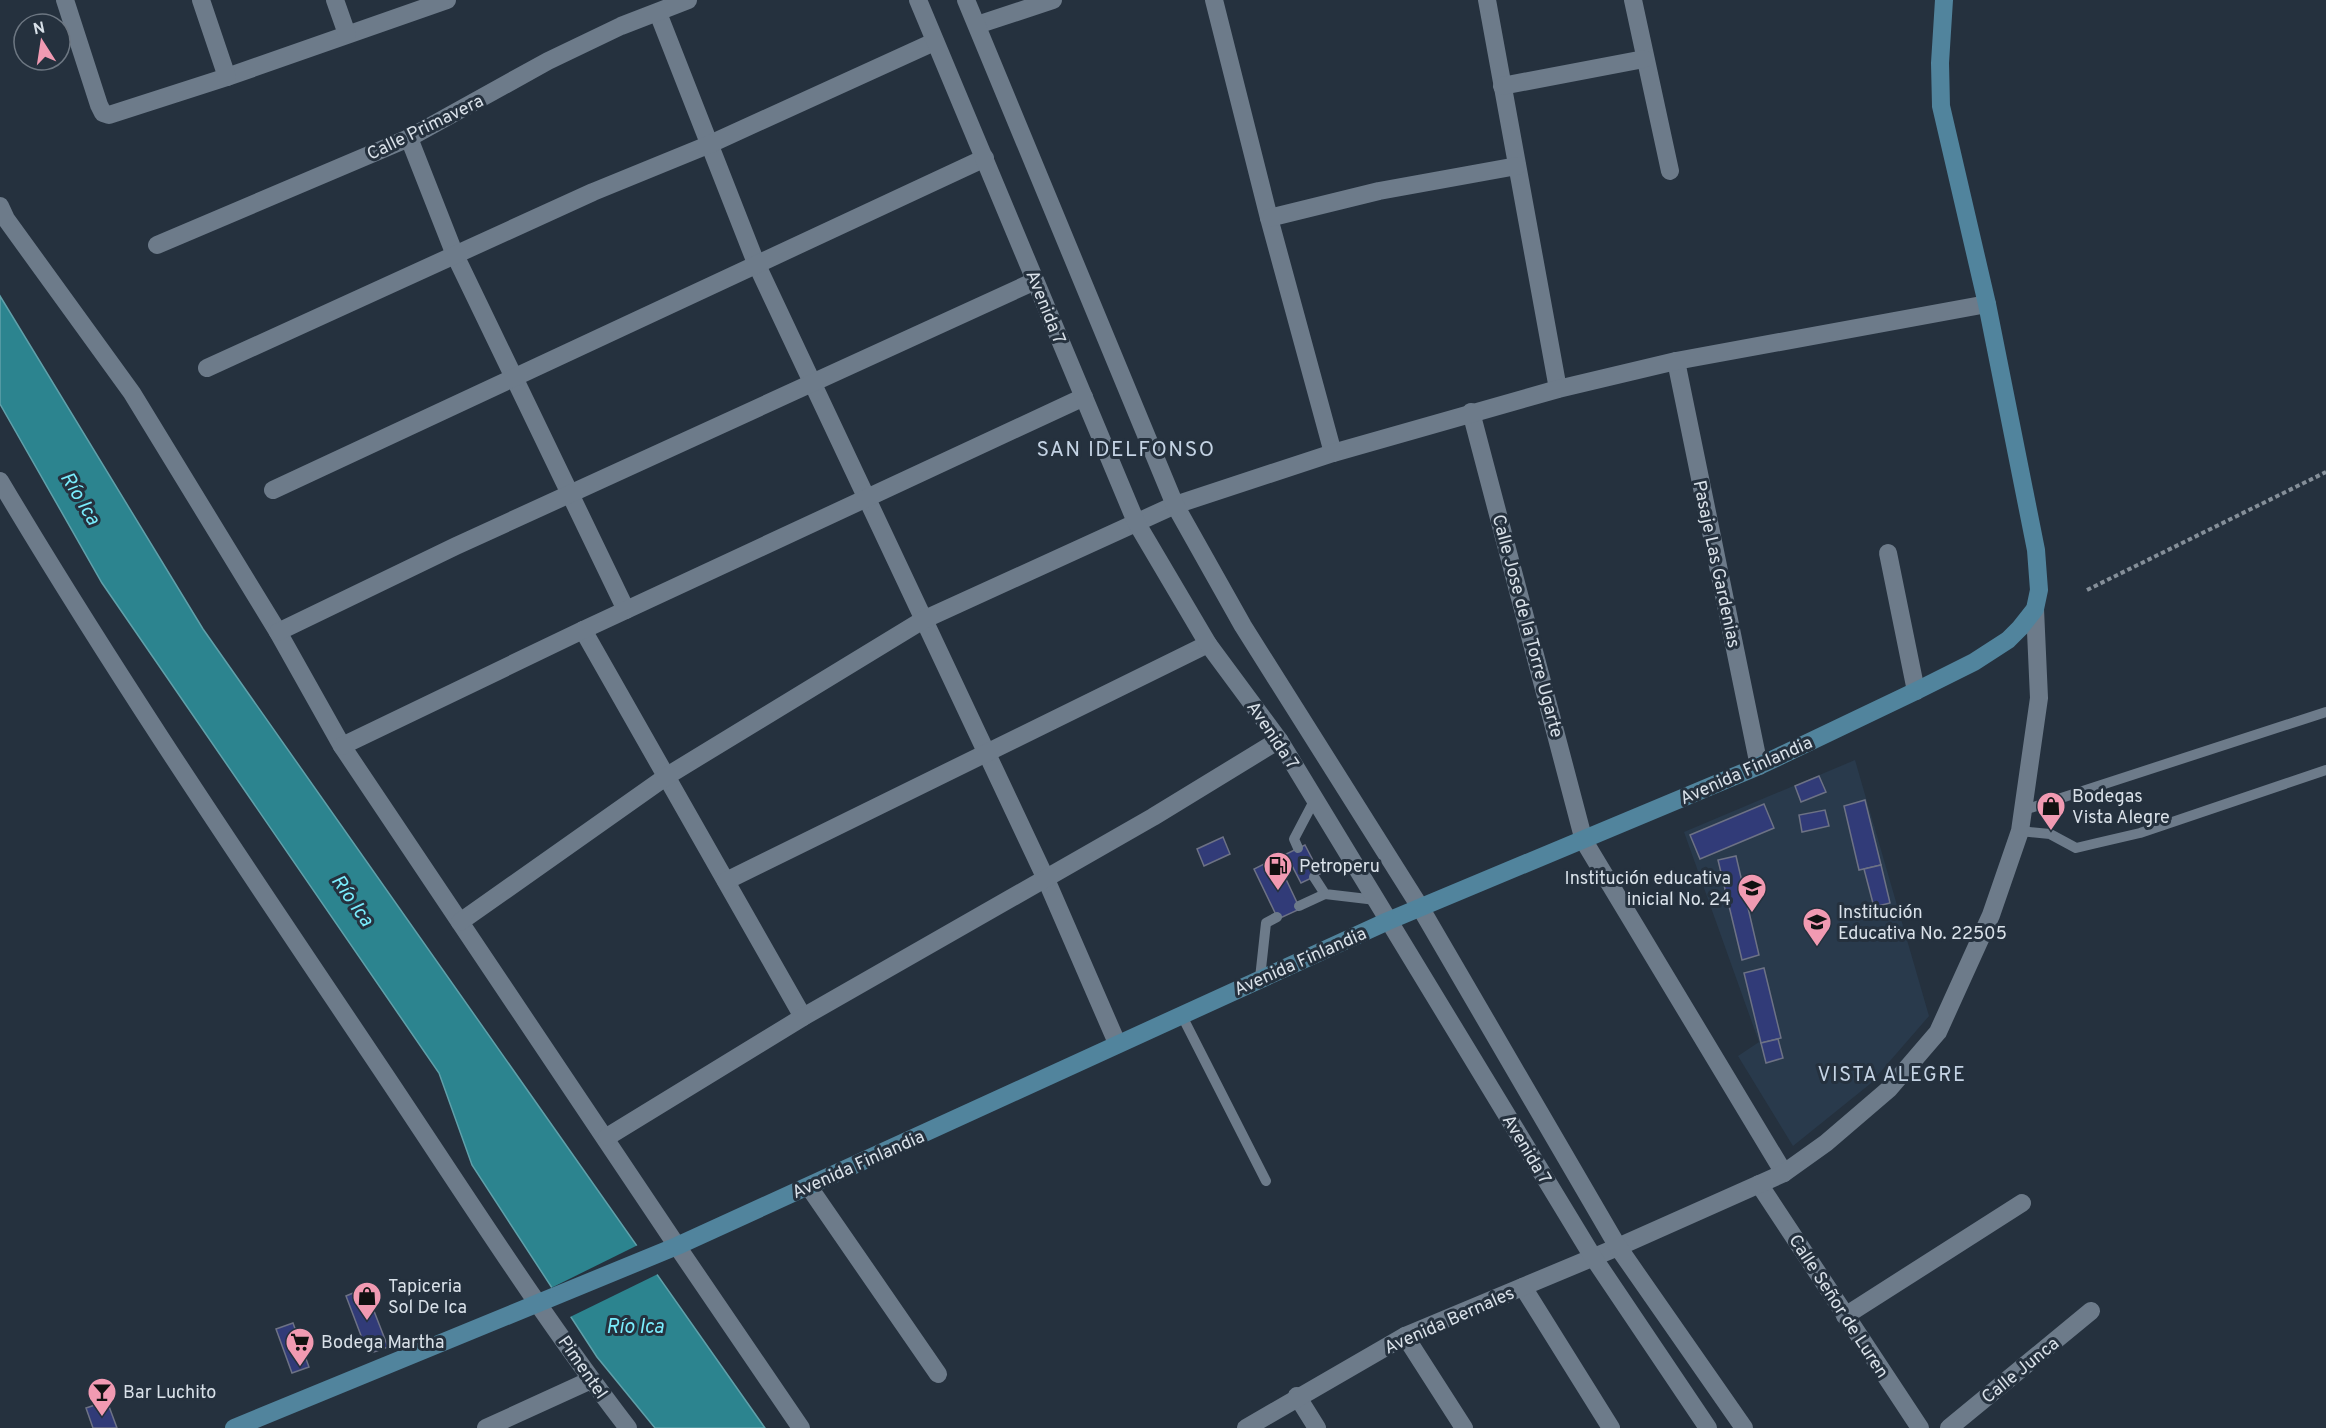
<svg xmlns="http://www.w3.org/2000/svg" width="2326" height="1428" viewBox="0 0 2326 1428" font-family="Overpass,sans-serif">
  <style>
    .built { fill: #293a4c }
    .water { fill: #2c848f; stroke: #60a0aa; stroke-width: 1.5 }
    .pier { fill: #25313e }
    .building { fill: #313b78; stroke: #6d7285; stroke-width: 1.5 }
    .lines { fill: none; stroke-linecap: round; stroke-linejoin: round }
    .path { stroke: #858f99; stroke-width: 4; stroke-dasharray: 4.5 3; stroke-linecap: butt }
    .service { stroke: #6d7b8a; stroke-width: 10 }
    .minor { stroke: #6d7b8a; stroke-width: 18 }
    .tertiary { stroke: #6d7b8a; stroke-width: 18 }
    .secondary { stroke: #51849d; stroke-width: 18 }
    .labels { text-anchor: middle; stroke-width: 6; stroke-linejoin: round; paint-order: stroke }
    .street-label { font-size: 18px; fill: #d9e1e9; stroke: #25313e }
    .poi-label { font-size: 18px; fill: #d9e1e9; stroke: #25313e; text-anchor: start }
    .water-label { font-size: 20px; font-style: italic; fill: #7aedfd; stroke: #25313e }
    .neighbourhood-label { font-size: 20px; letter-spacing: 1.5px; fill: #c4d3e4; stroke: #25313e }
    .quarter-label { font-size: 21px; letter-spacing: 1.5px; fill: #c4d3e4; stroke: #25313e }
  </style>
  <rect width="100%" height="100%" fill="#25313e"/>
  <polygon class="built" points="1855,760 1929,1016 1870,1084 1793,1146 1738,1056 1759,1042 1684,832"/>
  <polygon class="water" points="0,296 203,629 765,1428 655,1428 597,1357 472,1165 439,1073 102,583 0,404"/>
  <polygon class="pier" points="640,1244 660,1273 568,1318 551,1288"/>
  <g class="building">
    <polygon points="1819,776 1826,792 1801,802 1795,786"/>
    <polygon points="1865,800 1881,865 1859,870 1844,806"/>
    <polygon points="1764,804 1774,828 1700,859 1690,835"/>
    <polygon points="1825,810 1829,826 1802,832 1799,815"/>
    <polygon points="1223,837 1230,854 1204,866 1197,849"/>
    <polygon points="1305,845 1320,874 1301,883 1286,854"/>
    <polygon points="1736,856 1759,955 1742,960 1718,860"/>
    <polygon points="1276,858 1300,909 1278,919 1254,869"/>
    <polygon points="1881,865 1890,903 1874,907 1864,869"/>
    <polygon points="1764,968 1781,1038 1761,1043 1744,973"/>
    <polygon points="1778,1039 1783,1058 1766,1063 1761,1043"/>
    <polygon points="365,1288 388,1347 368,1354 346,1296"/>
    <polygon points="293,1323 309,1367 292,1373 276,1329"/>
    <polygon points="107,1401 117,1428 93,1428 86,1408"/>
  </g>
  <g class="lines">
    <polyline class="path" points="2087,590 2326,472"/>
    <g class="service">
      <polyline points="2024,810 2326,712"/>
      <polyline points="2020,831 2050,834 2076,848 2097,843 2140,833 2326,770"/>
      <polyline points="1298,848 1294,839 1315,799"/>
      <polyline points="1314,877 1325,894 1376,900"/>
      <polyline points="1299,906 1325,894"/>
      <polyline points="1260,978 1266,923 1277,917"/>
      <polyline points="1181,1014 1266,1181"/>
    </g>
    <g class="minor">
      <polyline points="65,0 99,105 103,113 109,115 227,77 447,0"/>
      <polyline points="201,0 227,77"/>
      <polyline points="335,0 347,34"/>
      <polyline points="1214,0 1269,218 1333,453"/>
      <polyline points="1487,0 1558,389"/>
      <polyline points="1633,0 1670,171"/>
      <polyline points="658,13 756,263 1045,877 1117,1043"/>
      <polyline points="977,25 1053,0"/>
      <polyline points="1502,86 1644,59"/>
      <polyline points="409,138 455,255 626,610"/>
      <polyline points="0,206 6,219 132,393 278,632 342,746 677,1246"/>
      <polyline points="1269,218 1379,191 1517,166"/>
      <polyline points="157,245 409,138 548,61 621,26 688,0"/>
      <polyline points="1676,361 1759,766"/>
      <polyline points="207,368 593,192 708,145 934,42"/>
      <polyline points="1471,412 1584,841 1784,1173"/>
      <path d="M0 481C116 676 243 863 369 1051 454 1177 535 1307 628 1428"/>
      <polyline points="273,490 985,158"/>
      <polyline points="1888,553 1916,691"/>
      <polyline points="583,630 803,1017"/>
      <polyline points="278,632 456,546 1035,281"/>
      <polyline points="342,746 583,630 1084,397"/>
      <polyline points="726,881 1208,644"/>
      <polyline points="460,922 667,776 923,620 1175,505 1333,453 1558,389 1676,361 1987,304"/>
      <polyline points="607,1137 803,1017 1153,817 1279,740"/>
      <polyline points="1759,1184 1920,1428"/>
      <polyline points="809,1187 938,1374"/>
      <polyline points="1523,1287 1611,1428"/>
      <polyline points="1845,1316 2022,1203"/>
      <polyline points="1405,1336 1464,1428"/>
      <polyline points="1297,1396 1317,1428"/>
      <polyline points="486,1428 591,1380"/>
      <polyline points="1246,1428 1405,1336 1618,1247 1784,1173 1826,1143 1889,1089 1938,1032 1991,915 2020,831 2039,698 2035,609"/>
      <polyline points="1949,1428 2091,1311"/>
    </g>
    <g class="tertiary">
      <polyline points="918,0 1136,522 1208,644 1279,740 1593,1257 1708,1428"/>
      <polyline points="966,0 1175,505 1243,626 1420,907 1618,1247 1744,1428"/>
      <polyline points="677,1246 801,1428"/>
    </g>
    <polyline class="secondary" points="234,1428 677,1246 1388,921 1759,766 1916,691 1974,662 2008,640 2020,628 2035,609 2039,590 2036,550 1987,304 1941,106 1940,63 1944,0"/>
  </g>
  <defs>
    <g id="shop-pin" transform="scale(1.5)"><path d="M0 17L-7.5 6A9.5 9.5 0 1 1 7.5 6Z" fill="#f19ab2" stroke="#25313e"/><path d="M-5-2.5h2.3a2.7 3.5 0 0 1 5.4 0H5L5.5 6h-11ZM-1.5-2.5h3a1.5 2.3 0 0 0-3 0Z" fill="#111"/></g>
    <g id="fuel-pin" transform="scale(1.5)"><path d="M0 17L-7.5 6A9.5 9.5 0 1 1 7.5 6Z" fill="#f19ab2" stroke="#25313e"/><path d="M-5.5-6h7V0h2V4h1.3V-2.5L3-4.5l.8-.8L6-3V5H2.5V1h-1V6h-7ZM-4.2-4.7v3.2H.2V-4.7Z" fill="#111"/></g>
    <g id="school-pin" transform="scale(1.5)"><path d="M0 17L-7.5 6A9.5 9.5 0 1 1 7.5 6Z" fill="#f19ab2" stroke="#25313e"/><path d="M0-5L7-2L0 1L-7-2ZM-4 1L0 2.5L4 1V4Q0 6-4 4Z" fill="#111"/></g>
    <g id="supermarket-pin" transform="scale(1.5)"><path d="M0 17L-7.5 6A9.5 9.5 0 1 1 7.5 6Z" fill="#f19ab2" stroke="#25313e"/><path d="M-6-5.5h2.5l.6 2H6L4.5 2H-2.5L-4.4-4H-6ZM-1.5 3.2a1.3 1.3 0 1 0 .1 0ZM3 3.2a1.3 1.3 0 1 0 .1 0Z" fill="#111"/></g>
    <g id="bar-pin" transform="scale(1.5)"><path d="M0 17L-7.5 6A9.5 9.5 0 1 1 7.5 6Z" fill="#f19ab2" stroke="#25313e"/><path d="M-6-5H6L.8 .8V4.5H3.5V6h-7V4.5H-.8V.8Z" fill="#111"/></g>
  </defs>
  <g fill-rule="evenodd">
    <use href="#shop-pin" x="2051" y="806"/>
    <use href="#fuel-pin" x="1278" y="866"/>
    <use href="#school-pin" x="1752" y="888"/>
    <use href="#school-pin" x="1817" y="922"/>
    <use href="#shop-pin" x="367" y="1296"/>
    <use href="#supermarket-pin" x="300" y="1342"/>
    <use href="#bar-pin" x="102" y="1392"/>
  </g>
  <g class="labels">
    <g class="street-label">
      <text transform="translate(425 127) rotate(-26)" y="6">Calle Primavera</text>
      <text transform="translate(1046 307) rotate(68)" y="6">Avenida 7</text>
      <text transform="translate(1717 564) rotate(78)" y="6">Pasaje Las Gardenias</text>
      <text transform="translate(1528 626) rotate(75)" y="6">Calle Jose de la Torre Ugarte</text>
      <text transform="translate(1273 735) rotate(56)" y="6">Avenida 7</text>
      <text transform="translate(1746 770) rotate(-24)" y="6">Avenida Finlandia</text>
      <text transform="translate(1300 961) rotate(-24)" y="6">Avenida Finlandia</text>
      <text transform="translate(1527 1149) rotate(59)" y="6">Avenida 7</text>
      <text transform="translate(858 1164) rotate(-24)" y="6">Avenida Finlandia</text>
      <text transform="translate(1839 1306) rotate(57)" y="6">Calle Señor de Luren</text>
      <text transform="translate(1449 1320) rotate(-24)" y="6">Avenida Bernales</text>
      <text transform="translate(583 1367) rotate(55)" y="6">Pimentel</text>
      <text transform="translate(2020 1370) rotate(-39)" y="6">Calle Junca</text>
    </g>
    <g class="poi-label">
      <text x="2072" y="802">Bodegas<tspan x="2072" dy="21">Vista Alegre</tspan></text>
      <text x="1299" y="872">Petroperu</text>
      <text x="1731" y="884" text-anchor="end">Institución educativa<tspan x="1731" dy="21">inicial No. 24</tspan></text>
      <text x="1838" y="918">Institución<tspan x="1838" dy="21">Educativa No. 22505</tspan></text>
      <text x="388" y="1292">Tapiceria<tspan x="388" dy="21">Sol De Ica</tspan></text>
      <text x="321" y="1348">Bodega Martha</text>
      <text x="123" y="1398">Bar Luchito</text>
    </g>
    <g class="water-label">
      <text transform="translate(81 498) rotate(59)" y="7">Río Ica</text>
      <text transform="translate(353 900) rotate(55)" y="7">Río Ica</text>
      <text x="635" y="1333">Río Ica</text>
    </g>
    <g class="neighbourhood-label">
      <text x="1892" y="1081">VISTA ALEGRE</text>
    </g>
    <g class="quarter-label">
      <text x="1126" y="456">SAN IDELFONSO</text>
    </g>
  </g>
  <g transform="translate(42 42) rotate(348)"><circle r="28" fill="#25313e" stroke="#6d7782" stroke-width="1.5"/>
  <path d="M0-4.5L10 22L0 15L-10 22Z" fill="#f19ab2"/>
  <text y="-9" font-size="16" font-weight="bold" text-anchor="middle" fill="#d9e1e9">N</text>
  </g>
</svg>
